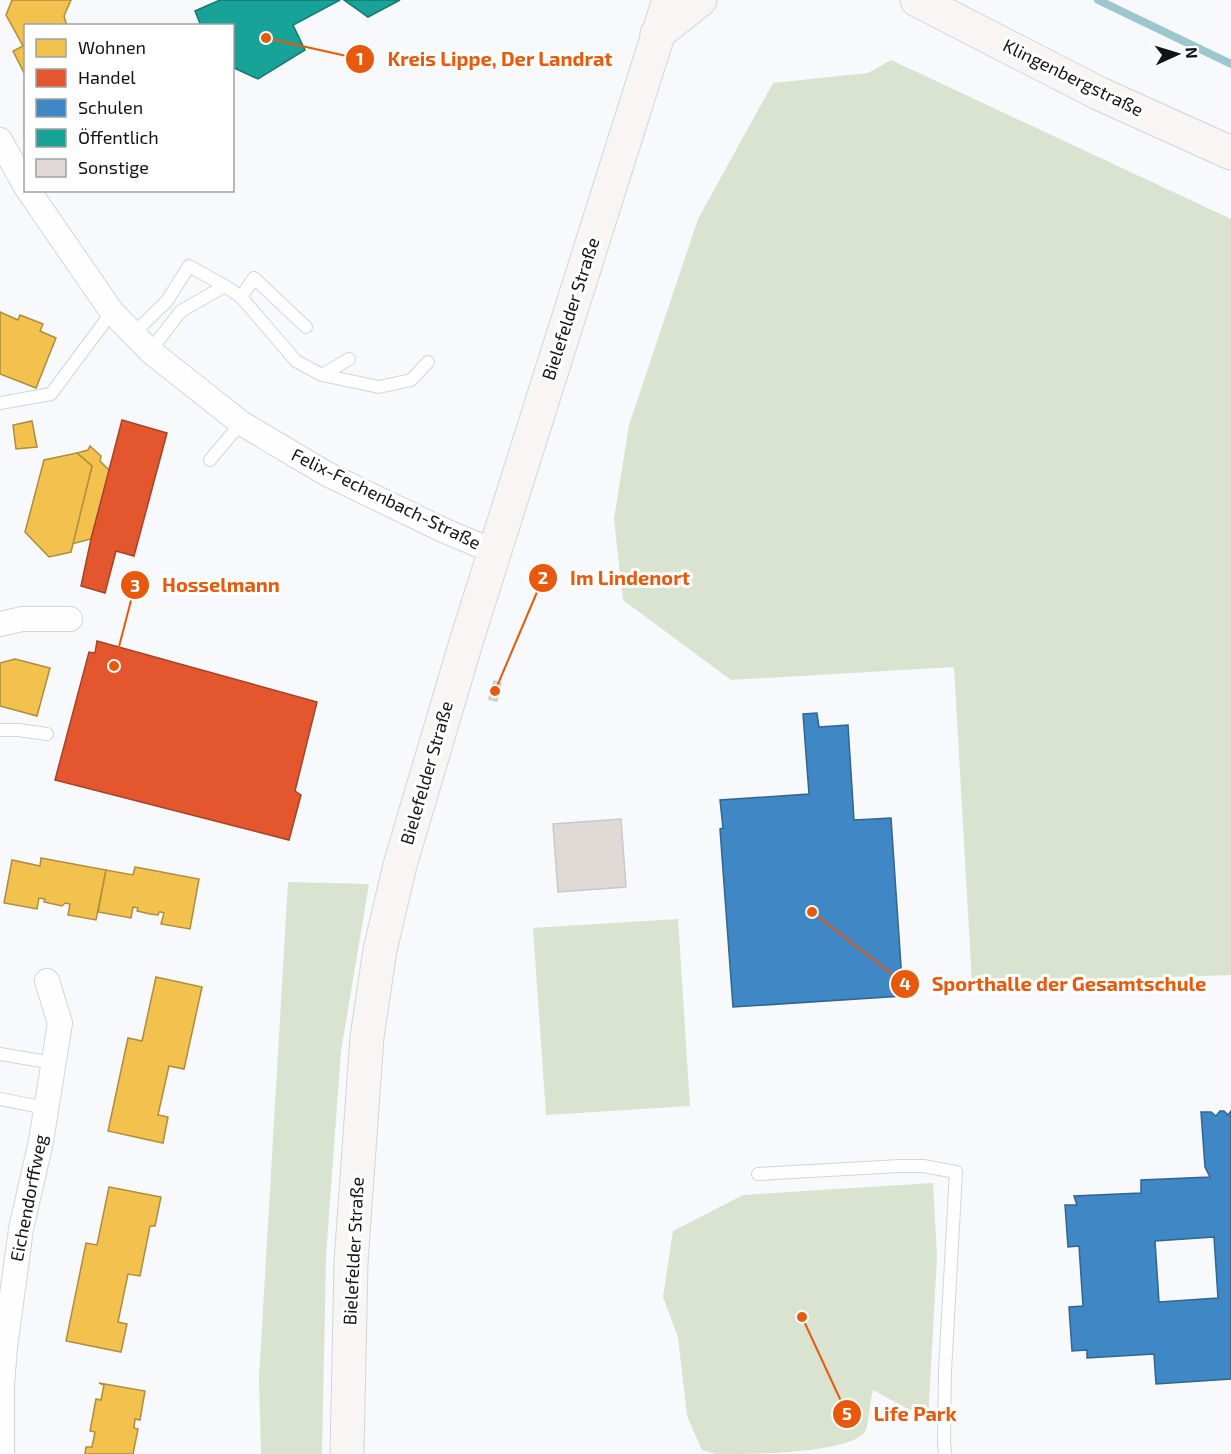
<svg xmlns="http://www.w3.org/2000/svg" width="1231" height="1454" viewBox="0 0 1231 1454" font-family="'Exo 2',sans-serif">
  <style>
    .green { fill: #dae3cf }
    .homes { fill: #f2c14e; stroke: #af8d3d; stroke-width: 1.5 }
    .shops { fill: #e4572e; stroke: #a54326; stroke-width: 1.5 }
    .schools { fill: #3f88c5; stroke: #326590; stroke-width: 1.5; fill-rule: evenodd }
    .public { fill: #17a398; stroke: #167871; stroke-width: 1.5 }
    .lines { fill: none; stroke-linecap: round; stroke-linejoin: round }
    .stream { stroke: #9cc7ce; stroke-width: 8 }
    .building { fill: #e1d9d6; stroke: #c9c9c9; stroke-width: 1.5 }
    .lane-casing { stroke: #d3d5d6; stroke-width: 14 }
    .street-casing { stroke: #d3d5d6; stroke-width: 26 }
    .secondary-casing { stroke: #d3d5d6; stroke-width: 35 }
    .lane { stroke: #fefeff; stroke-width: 12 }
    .street { stroke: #fefeff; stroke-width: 24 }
    .secondary { stroke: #f8f5f4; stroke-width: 33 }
    .labels { text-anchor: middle; stroke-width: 6; stroke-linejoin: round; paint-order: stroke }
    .street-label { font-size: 18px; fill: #131415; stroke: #fff }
    .leader { fill: none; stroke: #e8590c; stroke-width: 2 }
    .callout-dot { fill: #e8590c; stroke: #fff; stroke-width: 2 }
    .mark-label { font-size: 18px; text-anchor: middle; font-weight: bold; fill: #fff }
    .callout-label { font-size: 20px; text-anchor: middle; font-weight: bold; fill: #e8590c; stroke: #fff; stroke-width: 6; stroke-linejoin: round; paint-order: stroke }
  </style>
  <rect width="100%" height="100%" fill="#f7f9fc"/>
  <g class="green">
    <polygon points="891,60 1231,219 1231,975 972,983 954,667 731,680 623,600 614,519 629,425 698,219 773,83 868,73"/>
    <polygon points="288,882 369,884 341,1051 326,1256 322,1454 261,1454 259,1378"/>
    <polygon points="678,919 690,1106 546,1115 533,928"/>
    <path d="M933 1183 937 1257 928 1420 873 1390C870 1400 869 1425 865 1432 848 1454 750 1454 717 1454L702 1450 687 1416 678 1337 663 1297 673 1231 743 1195Z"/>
  </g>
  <g class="homes">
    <polygon points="12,0 71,0 64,16 67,26 26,26 26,77 13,51 23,46 6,15"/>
    <polygon points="0,312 18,320 20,315 43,324 40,331 56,338 36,388 0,374"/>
    <polygon points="32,421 37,447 16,449 13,425"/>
    <polygon points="90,446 101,456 100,461 110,471 91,539 72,544 92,466 77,453 88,450"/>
    <polygon points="77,453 92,466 71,552 49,557 25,532 44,460"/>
    <polygon points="15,659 50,668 37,716 0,706 0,663"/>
    <polygon points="41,858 106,870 96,920 68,915 70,904 65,903 62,906 44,902 45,899 39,898 37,909 4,903 12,860 40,866"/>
    <polygon points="135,867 199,879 190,929 161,924 164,913 161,912 159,912 158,915 150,914 137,911 138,908 133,907 131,918 98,912 106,870 133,875"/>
    <polygon points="156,977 202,987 184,1069 169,1066 158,1115 168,1117 163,1143 108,1131 128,1038 142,1041"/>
    <polygon points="109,1187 161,1197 155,1226 150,1226 140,1276 128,1274 118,1322 127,1324 121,1352 66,1341 86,1243 97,1245"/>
    <polygon points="99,1383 145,1391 140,1420 135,1419 134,1428 138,1429 133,1454 85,1454 86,1447 92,1447 95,1432 90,1431 96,1399 101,1400 104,1385"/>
  </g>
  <g class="shops">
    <polygon points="122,420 167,433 134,556 116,551 105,593 81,586 91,539"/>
    <polygon points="97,641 317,702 295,791 301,795 289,840 55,780 89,652 95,653"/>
  </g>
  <g class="schools">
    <polygon points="817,713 819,727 848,725 854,820 891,818 903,996 733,1007 720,829 723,828 720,800 809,794 803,714"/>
    <path d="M1220 1111H1224L1228 1115 1231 1111V1379L1156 1384 1154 1354 1087 1358V1350L1072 1351 1069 1307 1083 1306 1079 1246 1068 1247 1065 1205H1077L1074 1196 1141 1193V1180L1210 1177 1205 1167 1201 1112H1211L1216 1116ZM1214 1237 1218 1298 1159 1302 1155 1241Z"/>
  </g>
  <g class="public">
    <polygon points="220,0 340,0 293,25 305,50 258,79 232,67 232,26 201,26 195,11"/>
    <polygon points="344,0 400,0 368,17"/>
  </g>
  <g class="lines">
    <polyline class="stream" points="1098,0 1231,64"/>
  </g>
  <g class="building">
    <polygon points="494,681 501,683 497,701 489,699"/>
    <polygon points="621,819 626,887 558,892 553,824"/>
  </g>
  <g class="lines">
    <g class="lane-casing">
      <g id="lane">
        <polyline points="241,297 254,278 306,327"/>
        <polyline points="133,334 167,301 189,266 225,286 241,297 296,361 322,375"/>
        <polyline points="150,351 181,311 225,286"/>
        <polyline points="349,359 322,375 379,387 411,380 428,362"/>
        <polyline points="0,403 51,394 112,312"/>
        <polyline points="210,460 241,423"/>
        <polyline points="0,730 18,730 47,734"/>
        <polyline points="0,1054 53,1063"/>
        <polyline points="0,1099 46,1108"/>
        <polyline points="758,1174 900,1166 923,1166 956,1172 945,1371 944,1442 945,1454"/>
      </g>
    </g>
    <g class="street-casing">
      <g id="street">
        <polyline points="0,140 26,187"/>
        <polyline points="28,190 112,312 150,351 241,423 327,474 445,531 493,551"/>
        <polyline points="0,624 22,619 70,619"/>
        <polyline points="2,1454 2,1385 5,1347 21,1229 41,1141 60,1023 47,981"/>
      </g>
    </g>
    <g class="secondary-casing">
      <g id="secondary">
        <polyline points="917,0 1098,93 1231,153"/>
        <polyline points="657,34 700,0"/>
        <polyline points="347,1454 351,1262 367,1037 380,950 400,865 467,639 669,0"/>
      </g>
    </g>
    <use href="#lane" class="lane"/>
    <use href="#street" class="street"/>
    <use href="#secondary" class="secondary"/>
  </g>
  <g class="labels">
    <g class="street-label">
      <text transform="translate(1073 78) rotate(26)" y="6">Klingenbergstraße</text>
      <text transform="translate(571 309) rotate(-72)" y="6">Bielefelder Straße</text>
      <text transform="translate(386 499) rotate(26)" y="6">Felix-Fechenbach-Straße</text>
      <text transform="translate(427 773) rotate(-74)" y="6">Bielefelder Straße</text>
      <text transform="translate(29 1198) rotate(-79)" y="6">Eichendorffweg</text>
      <text transform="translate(354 1251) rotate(-87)" y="6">Bielefelder Straße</text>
    </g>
  </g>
  <path class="leader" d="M266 38L360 59M495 691L543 578M114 666L135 585M812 912L905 984M802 1317L847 1414"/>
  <g class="callout-dot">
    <circle cx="266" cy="38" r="6"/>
    <circle cx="495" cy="691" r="6"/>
    <circle cx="114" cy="666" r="6"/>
    <circle cx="812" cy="912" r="6"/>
    <circle cx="802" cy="1317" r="6"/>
    <circle cx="360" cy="59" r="15"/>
    <circle cx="543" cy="578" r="15"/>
    <circle cx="135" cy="585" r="15"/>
    <circle cx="905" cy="984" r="15"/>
    <circle cx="847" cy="1414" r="15"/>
  </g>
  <g class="mark-label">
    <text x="360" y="65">1</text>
    <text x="543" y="584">2</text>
    <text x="135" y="592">3</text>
    <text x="905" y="990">4</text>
    <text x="847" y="1420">5</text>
  </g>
  <g class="callout-label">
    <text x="500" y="66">Kreis Lippe, Der Landrat</text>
    <text x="630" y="585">Im Lindenort</text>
    <text x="221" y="592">Hosselmann</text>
    <text x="1069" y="991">Sporthalle der Gesamtschule</text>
    <text x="915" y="1421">Life Park</text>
  </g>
  <rect x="24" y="24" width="210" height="168" fill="#ffffff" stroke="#a1a1a1" stroke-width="1.5"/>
  <rect x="36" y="39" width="30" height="18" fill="#f2c14e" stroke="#a1a1a1" stroke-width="1.5"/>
  <text x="78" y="54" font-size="18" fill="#131415">Wohnen</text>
  <rect x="36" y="69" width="30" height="18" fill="#e4572e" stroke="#a1a1a1" stroke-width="1.5"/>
  <text x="78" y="84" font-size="18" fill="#131415">Handel</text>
  <rect x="36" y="99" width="30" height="18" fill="#3f88c5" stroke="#a1a1a1" stroke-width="1.5"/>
  <text x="78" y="114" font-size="18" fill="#131415">Schulen</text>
  <rect x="36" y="129" width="30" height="18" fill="#17a398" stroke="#a1a1a1" stroke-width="1.5"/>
  <text x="78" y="144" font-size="18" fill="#131415">Öffentlich</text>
  <rect x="36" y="159" width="30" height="18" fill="#e1d9d6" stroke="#a1a1a1" stroke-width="1.5"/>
  <text x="78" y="174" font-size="18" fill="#131415">Sonstige</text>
  <g transform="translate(1177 54) rotate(86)" stroke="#ffffff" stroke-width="4.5" paint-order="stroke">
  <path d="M0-4.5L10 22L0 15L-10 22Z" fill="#131415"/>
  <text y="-9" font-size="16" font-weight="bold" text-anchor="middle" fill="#131415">N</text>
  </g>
</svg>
